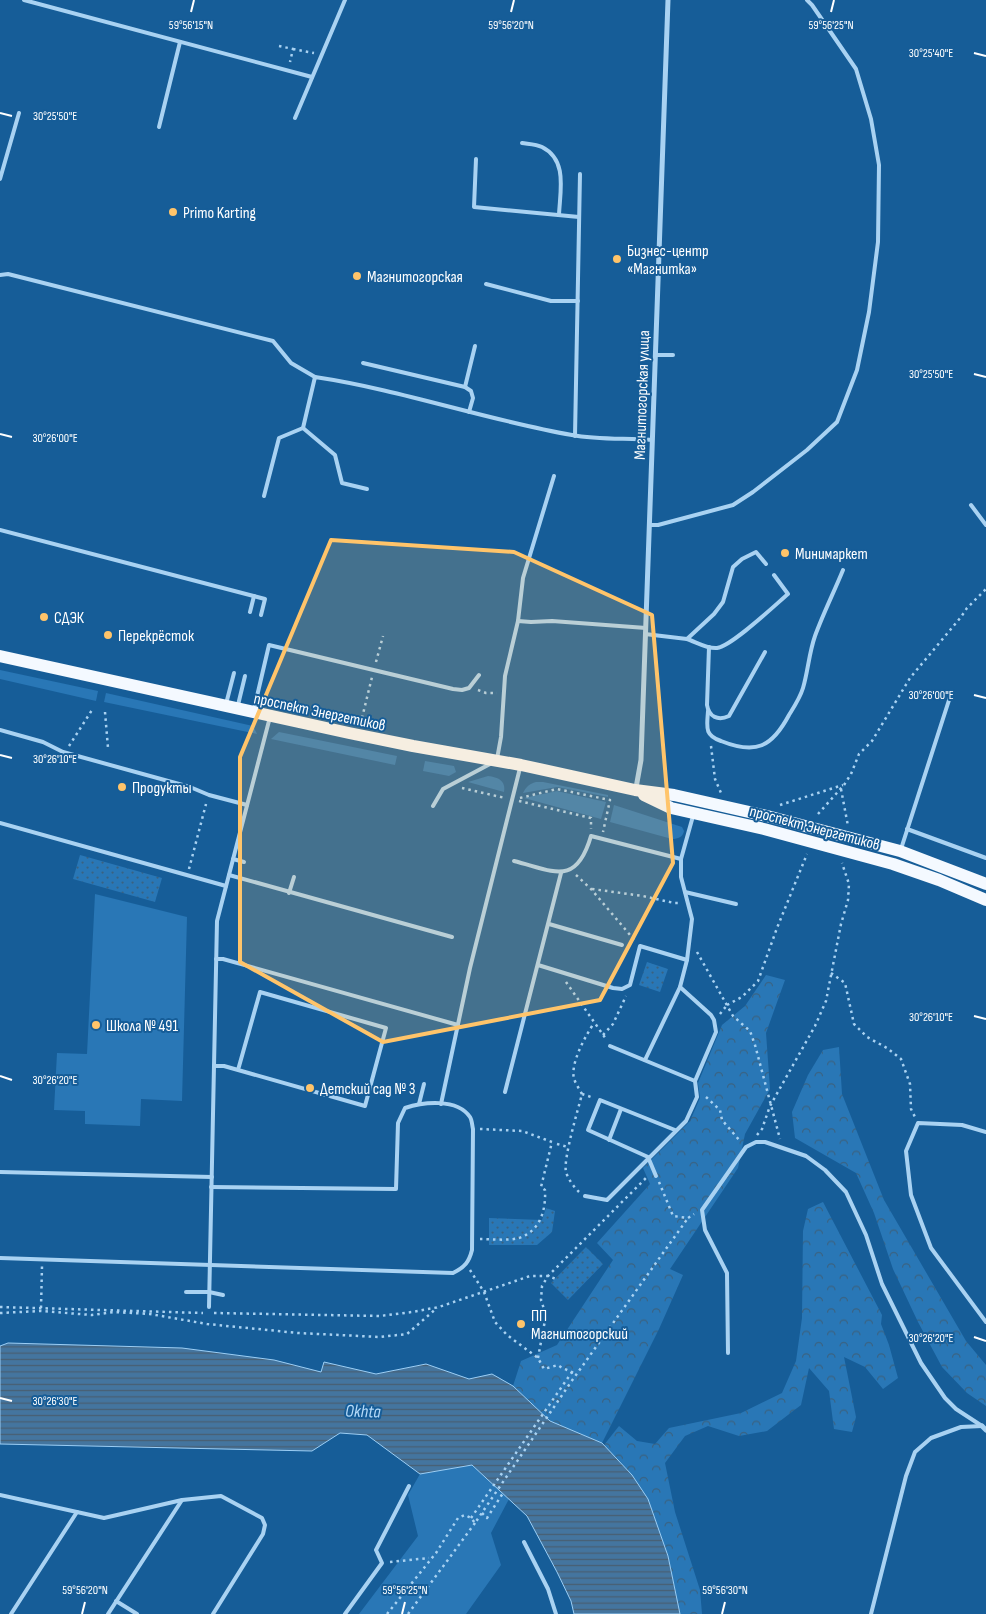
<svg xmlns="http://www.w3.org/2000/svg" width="986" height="1614" viewBox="0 0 986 1614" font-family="'Sofia Sans Condensed',sans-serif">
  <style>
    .grass { fill: #2977b6 }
    .forest { fill: url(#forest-crowns) }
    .park { fill: url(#park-dots) }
    .water { fill: url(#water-rules); stroke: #9bcef5 }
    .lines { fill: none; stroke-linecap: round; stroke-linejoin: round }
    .path { stroke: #a9d2f2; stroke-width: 2.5; stroke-dasharray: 2.5 4; stroke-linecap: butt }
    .lane { stroke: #a9d2f2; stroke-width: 4 }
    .street { stroke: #a9d2f2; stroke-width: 5 }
    .primary { stroke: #f4f9ff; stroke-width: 12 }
    .marked { fill: #ffc46a; fill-opacity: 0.2; stroke: #ffc46a; stroke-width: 4; stroke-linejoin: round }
    .ticks { fill: none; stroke: #fff; stroke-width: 2 }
    .poi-dot { fill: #ffc46a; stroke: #165d98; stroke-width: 2 }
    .labels { text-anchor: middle; stroke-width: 4; stroke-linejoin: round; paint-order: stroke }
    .poi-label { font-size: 16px; fill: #fff; stroke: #165d98; text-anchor: start }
    .street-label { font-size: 16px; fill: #fff; stroke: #165d98 }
    .water-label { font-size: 18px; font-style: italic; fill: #b6dbf9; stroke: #165d98 }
    .ticks-label { font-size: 12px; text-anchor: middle; fill: #fff; stroke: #165d98; stroke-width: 4; stroke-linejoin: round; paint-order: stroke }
  </style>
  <defs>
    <pattern id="forest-crowns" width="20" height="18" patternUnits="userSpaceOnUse" patternTransform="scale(1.25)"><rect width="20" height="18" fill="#2977b6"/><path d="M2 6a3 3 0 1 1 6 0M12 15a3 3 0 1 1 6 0" fill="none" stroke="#3a6281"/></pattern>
    <pattern id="park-dots" width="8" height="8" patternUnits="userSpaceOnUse" patternTransform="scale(1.25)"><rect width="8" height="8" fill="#2977b6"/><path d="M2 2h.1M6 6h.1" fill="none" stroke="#3a6281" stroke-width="1.8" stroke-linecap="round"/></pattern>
    <pattern id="water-rules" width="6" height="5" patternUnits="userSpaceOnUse" patternTransform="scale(1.25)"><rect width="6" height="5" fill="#44759f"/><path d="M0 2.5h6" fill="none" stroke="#485e71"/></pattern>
  </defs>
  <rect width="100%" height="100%" fill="#165d98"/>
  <g class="grass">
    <polygon points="0,670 98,691 96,701 0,679"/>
    <polygon points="106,693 253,726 257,734 104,702"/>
    <polygon points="279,732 397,756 395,765 271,739"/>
    <polygon points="425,761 454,766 456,772 449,776 423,771"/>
    <path d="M488 776C498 777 506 781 504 792L468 782Z"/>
    <path d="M536 782H543L608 795V797L557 787 523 793C526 787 529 784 536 782Z"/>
    <polygon points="557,791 606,802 601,819 524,798"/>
    <path d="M614 805 682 827 684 831C683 837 678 839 672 839L610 822Z"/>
    <polygon points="95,894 187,917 182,1101 141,1099 140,1126 85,1124 85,1111 54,1110 57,1053 87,1054"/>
    <polygon points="472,1465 509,1499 491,1533 501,1565 466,1614 359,1614 418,1536 408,1495 420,1474"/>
  </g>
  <g class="forest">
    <polygon points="766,975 785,980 766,1033 770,1089 745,1134 738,1168 670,1269 683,1275 659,1329 602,1443 550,1421 513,1386 521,1361 557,1345 613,1260 597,1243 650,1184 643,1168 690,1121 700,1098 698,1083 722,1025 745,1006"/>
    <polygon points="839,1047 842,1094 884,1200 966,1341 986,1365 986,1406 967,1393 942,1367 918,1322 893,1269 874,1213 856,1173 795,1138 792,1112 808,1075 823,1050"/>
    <polygon points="823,1202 882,1315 881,1324 889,1345 898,1378 883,1389 865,1367 844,1357 856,1417 852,1432 834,1429 829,1391 809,1368 801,1405 767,1431 739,1436 708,1426 685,1436 665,1463 675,1512 700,1590 702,1614 680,1614 668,1556 604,1445 619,1426 637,1441 655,1444 669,1428 741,1413 782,1393 796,1361 802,1318 803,1231 808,1209"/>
  </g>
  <g class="park">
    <polygon points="80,855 162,878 155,902 73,879"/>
    <polygon points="647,962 668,969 660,992 639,985"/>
    <polygon points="546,1208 555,1211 552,1232 537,1245 489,1245 489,1218 542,1220"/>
    <polygon points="586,1247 603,1264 568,1300 551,1283"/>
  </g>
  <polygon class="water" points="8,1343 182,1348 274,1360 321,1372 324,1362 376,1374 426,1364 469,1379 492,1374 513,1386 550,1421 602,1443 632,1475 648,1499 668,1556 680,1614 574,1614 571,1601 557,1572 527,1516 472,1465 420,1474 367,1435 340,1433 312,1451 0,1444 0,1346"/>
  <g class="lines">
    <g class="path">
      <polyline points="279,46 293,49 290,62"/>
      <polyline points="293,49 314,53"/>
      <polyline points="376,662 383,636"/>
      <polyline points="478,690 486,693 497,693"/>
      <polyline points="105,712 108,748"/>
      <polyline points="362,718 372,677"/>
      <polyline points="69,746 92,710"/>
      <polyline points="711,746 715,779 721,793"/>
      <polyline points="462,788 505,798"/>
      <polyline points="841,789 848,826"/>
      <polyline points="520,798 557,789 610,800 603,832"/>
      <polyline points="519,801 591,818 591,829"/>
      <polyline points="780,805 843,785"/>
      <polyline points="818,814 844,785 851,774 859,754 872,741 910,678 961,617 967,608 986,589"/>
      <polyline points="189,869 206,804"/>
      <polyline points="576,875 591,889 636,942"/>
      <polyline points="592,889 643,896 674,903 681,903"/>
      <polyline points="697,952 733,1016 750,1031 755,1045 780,1139"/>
      <polyline points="831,973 845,983 854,1024 867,1037 887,1048 901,1059 910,1084 911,1109 915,1117"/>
      <polyline points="566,982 606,1039"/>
      <polyline points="727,1005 742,997 758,981 777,928 807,854"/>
      <polyline points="720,1014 727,1005"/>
      <polyline points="603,1035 613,1024 626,996"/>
      <path d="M582 1094C579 1089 576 1084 574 1079 570 1063 586 1035 594 1023"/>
      <polyline points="706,1097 720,1110 722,1120 740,1141"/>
      <polyline points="757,1135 762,1129 770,1106 815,1026 826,1001 841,924 848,900 849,884 842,863"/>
      <polyline points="557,1144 568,1147"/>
      <polyline points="659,1182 673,1216 688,1218 694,1214"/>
      <path d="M579 1192C574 1187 568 1179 566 1172 563 1159 578 1110 582 1094L594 1098"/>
      <path d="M480 1239C492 1239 508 1241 519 1238 540 1231 546 1211 545 1190L541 1187 552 1142 522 1131 480 1129"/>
      <path d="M470 1270 484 1292 495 1322 507 1335 538 1358 544 1369 558 1365C564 1370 570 1370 576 1375"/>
      <polyline points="0,1307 203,1313"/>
      <polyline points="41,1308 42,1266"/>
      <polyline points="0,1313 41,1311 92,1315 114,1312 150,1314 207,1324 298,1333 380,1337 407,1334 437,1308"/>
      <polyline points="214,1313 380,1316 412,1312 439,1307 530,1276 548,1276 556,1279"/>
      <polyline points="538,1358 546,1315 541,1300 542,1286 548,1276 647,1177"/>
      <polyline points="482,1513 487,1518 503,1493"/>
      <polyline points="471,1518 572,1372"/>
      <polyline points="390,1562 429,1558"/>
      <polyline points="387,1614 436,1553 458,1518 465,1515 471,1518 475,1523 571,1382 688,1218"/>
      <polyline points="408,1614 475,1523"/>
    </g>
    <g class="lane">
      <polyline points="24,0 312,77"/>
      <polyline points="295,118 345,0"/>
      <polyline points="159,127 180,42"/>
      <path d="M522 143C528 144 536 144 542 147 568 160 560 191 559 215"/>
      <polyline points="476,159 474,207 579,217"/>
      <polyline points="0,179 19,113"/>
      <polyline points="0,275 8,274 273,341 291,363 315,377"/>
      <polyline points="486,284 551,301 578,301"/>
      <polyline points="655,355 673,355"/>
      <polyline points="363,363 465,387 471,391 473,398 469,412"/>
      <polyline points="465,387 475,346"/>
      <polyline points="303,428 335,455 342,483 367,489"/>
      <polyline points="575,436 580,174"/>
      <path d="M264 496 279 438 303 428 315 377C402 390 486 420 572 435 598 440 626 438 652 440"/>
      <polyline points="971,505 986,525"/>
      <polyline points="649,525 658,525 733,505 753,492 807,450 837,422 857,370 869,312 878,242 879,165 871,119 856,69 812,5 807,0"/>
      <polyline points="0,530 265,599 261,615"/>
      <path d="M766 564 756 552 742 559 733 567 723 602 714 614 687 639C696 642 707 649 717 648 732 646 775 605 788 594L774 575"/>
      <polyline points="250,612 254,596"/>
      <polyline points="518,621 531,622 552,621 646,628"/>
      <polyline points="645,634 687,639"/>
      <path d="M709 647 707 705C709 717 718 721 729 716L765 652"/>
      <polyline points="226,704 234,673"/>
      <polyline points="238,705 245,676"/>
      <polyline points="254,709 269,645 453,689 462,690 469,688 479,675"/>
      <path d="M708 711C707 727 704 735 721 741 756 755 772 747 789 715 794 707 800 698 803 688 808 671 809 653 815 636 823 614 834 592 843 570"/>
      <polyline points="0,730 43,742 63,752 190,787 209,795 247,805"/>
      <polyline points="497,759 501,737 505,676 518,621 523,578 554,476"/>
      <polyline points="433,806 443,789 490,764"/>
      <polyline points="0,823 226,886"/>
      <polyline points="907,829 986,858"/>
      <polyline points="901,849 950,697"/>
      <polyline points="233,859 244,862"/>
      <path d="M514 861C554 871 576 887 591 836L681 859"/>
      <polyline points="229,875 452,937"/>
      <polyline points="685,892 736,904"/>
      <polyline points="289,893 294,877"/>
      <polyline points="549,924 622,945"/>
      <polyline points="216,959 223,959 458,1025"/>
      <polyline points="538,965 613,988 622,989 630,985 640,946 687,960"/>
      <polyline points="610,1046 695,1081"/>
      <polyline points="645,1060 680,987"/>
      <polyline points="214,1066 224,1066 365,1106 386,1028 260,992 238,1070"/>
      <polyline points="505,1092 561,873"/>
      <polyline points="419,1104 424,1084"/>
      <polyline points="441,1104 470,968 520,768"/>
      <polyline points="986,1132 962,1125 918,1123 906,1151 911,1195 931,1248 986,1322"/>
      <polyline points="609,1140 621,1109"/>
      <polyline points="0,1172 212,1177"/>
      <polyline points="656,1176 648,1157 588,1130 600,1100 675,1130"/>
      <polyline points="585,1196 607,1200 686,1121 697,1097 695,1081 716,1032 714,1020 711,1015 680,987 687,960 692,919 681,877 681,859 693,816"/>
      <path d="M0 1258 453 1273C465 1267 469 1262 472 1250L473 1129C472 1125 472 1120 470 1117 457 1098 423 1102 405 1108L398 1123 396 1189 211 1187"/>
      <polyline points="186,1292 209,1292 223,1295"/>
      <polyline points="209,1307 217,921 270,717"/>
      <polyline points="728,1353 727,1273 705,1230 702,1210 746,1147 756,1142 765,1142 806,1156 825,1170 846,1192 866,1235 882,1284 921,1363 945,1398 956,1409 982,1426"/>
      <polyline points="0,1495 104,1518 182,1500 221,1496 262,1518 265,1525 263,1534 213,1614"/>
      <polyline points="524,1542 548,1589 556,1614"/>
      <polyline points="116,1601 137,1614"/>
      <polyline points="11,1614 77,1512"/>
      <polyline points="108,1614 182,1500"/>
      <polyline points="345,1614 382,1563 376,1550 409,1486"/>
      <polyline points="871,1614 906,1476 915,1452 931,1438 961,1427 982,1426"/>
    </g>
    <g class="street">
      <polyline points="636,788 641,760 668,0"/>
      <polyline points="982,1426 986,1430"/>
    </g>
    <g class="primary">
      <polyline points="0,656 349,733 413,746 521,765 635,790 674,795 767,816 900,851 986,884"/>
      <polyline points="644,795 671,808 764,829 893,864 939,880 986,900"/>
    </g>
  </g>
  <path class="marked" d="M331 540 514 552 652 615 673 863 600 1000 383 1042 240 962V757Z"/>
  <path class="ticks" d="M191 12 194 0M511 12 514 0M831 12 834 0M974 53 986 56M0 113 12 116M974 374 986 377M0 434 12 437M974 695 986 698M0 755 12 758M974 1016 986 1019M0 1076 12 1080M974 1337 986 1341M0 1398 12 1401M82 1614 85 1602M402 1614 405 1602M722 1614 725 1602"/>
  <g class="poi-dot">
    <circle cx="173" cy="212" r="5"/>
    <circle cx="617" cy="259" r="5"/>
    <circle cx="357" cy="276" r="5"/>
    <circle cx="785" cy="553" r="5"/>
    <circle cx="44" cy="617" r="5"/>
    <circle cx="108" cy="635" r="5"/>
    <circle cx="122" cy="787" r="5"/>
    <circle cx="96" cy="1025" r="5"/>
    <circle cx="310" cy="1088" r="5"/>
    <circle cx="521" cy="1324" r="5"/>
  </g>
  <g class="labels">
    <g class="poi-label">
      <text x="183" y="218">Primo Karting</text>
      <text x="627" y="256">Бизнес-центр<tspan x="627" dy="18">«Магнитка»</tspan></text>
      <text x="367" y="282">Магнитогорская</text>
      <text x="795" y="559">Минимаркет</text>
      <text x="54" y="623">СДЭК</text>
      <text x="118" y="641">Перекрёсток</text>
      <text x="132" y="793">Продукты</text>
      <text x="106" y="1031">Школа № 491</text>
      <text x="320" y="1094">Детский сад № 3</text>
      <text x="531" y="1321">ПП<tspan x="531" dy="18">Магнитогорский</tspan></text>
    </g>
    <g class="street-label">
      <text transform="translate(641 395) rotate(-88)" y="6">Магнитогорская улица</text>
      <text transform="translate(320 711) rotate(12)" y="6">проспект Энергетиков</text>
      <text transform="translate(815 827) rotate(15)" y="6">проспект Энергетиков</text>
    </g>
    <g class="water-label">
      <text transform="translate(363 1411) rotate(2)" y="6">Okhta</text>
    </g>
  </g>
  <g class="ticks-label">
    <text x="191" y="29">59°56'15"N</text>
    <text x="511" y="29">59°56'20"N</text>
    <text x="831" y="29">59°56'25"N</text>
    <text x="931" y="57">30°25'40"E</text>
    <text x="55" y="120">30°25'50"E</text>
    <text x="931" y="378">30°25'50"E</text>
    <text x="55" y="442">30°26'00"E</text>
    <text x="931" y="699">30°26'00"E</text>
    <text x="55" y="763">30°26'10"E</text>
    <text x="931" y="1021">30°26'10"E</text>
    <text x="55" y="1084">30°26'20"E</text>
    <text x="931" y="1342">30°26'20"E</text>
    <text x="55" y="1405">30°26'30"E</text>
    <text x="85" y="1594">59°56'20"N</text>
    <text x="405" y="1594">59°56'25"N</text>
    <text x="725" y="1594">59°56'30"N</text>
  </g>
</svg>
